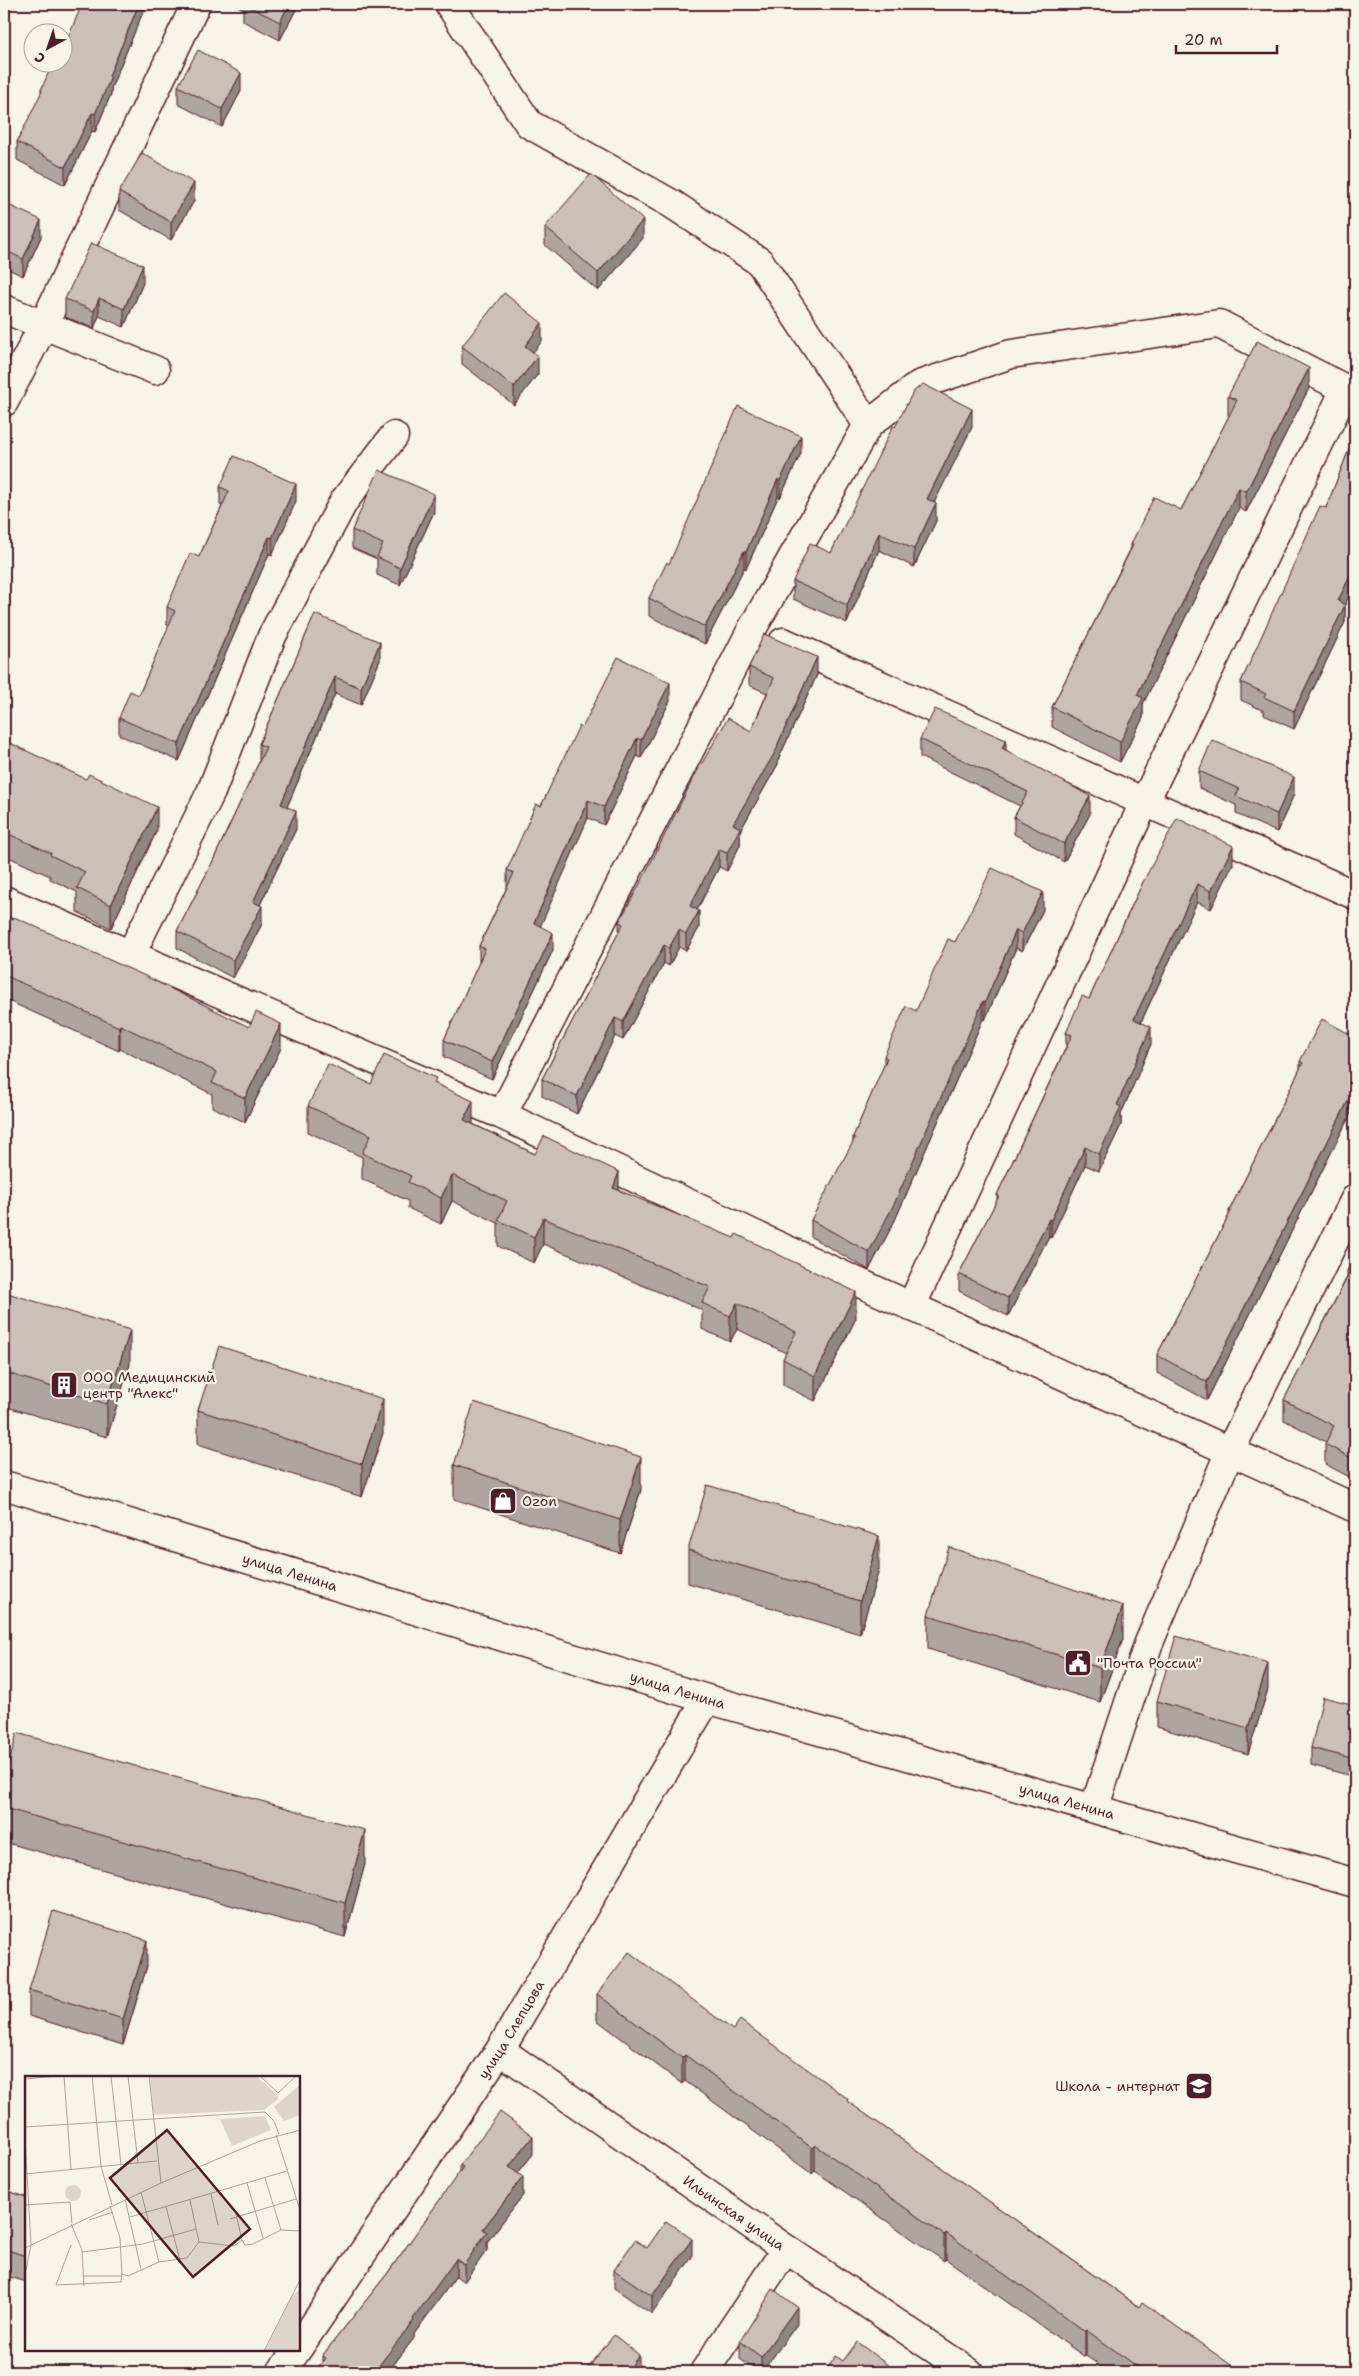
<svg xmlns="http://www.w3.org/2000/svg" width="1359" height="2376" viewBox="0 0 1359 2376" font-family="'Shantell Sans',sans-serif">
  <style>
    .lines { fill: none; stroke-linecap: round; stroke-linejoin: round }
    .street-casing { stroke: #4a1f2b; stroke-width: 31 }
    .secondary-casing { stroke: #4a1f2b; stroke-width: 31 }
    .street { stroke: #f7f3e8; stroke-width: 28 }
    .secondary { stroke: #f7f3e8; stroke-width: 28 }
    .wall { fill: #afa49f; stroke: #4a1f2b }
    .shaded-wall { fill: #8f8682; stroke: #4a1f2b }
    .building { fill: #ccbfb9; stroke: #4a1f2b }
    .labels { text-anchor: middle; stroke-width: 4.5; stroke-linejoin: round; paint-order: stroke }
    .poi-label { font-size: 14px; fill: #4a1f2b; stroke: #f7f3e8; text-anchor: start }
    .street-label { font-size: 14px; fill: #4a1f2b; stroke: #f7f3e8 }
    .inset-road { fill: none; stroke: #b29e9c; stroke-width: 1 }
    .view { fill: #4a1f2b; fill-opacity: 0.15; stroke: #4a1f2b; stroke-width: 2.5 }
    .inset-edge { fill: none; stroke: #4a1f2b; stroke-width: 2.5 }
  </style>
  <rect width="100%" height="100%" fill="#f7f3e8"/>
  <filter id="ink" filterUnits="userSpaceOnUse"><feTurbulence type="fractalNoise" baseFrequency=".02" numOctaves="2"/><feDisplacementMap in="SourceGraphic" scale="10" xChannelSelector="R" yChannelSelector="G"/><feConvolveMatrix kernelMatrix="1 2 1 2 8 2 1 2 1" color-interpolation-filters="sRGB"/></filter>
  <g filter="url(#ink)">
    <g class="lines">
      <g class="street-casing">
        <g id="street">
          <polyline points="449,4 529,124 672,204 760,262 868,425 919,385 1011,354 1219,324 1355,394"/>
          <polyline points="4,309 155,370"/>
          <polyline points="4,402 43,326 196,4"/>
          <polyline points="783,642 1355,895"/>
          <polyline points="4,900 502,1115 774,1244 1355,1508"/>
          <polyline points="131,954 211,792 272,636 344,501 394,436"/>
          <polyline points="502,1115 752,629 868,425"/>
          <polyline points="911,1307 1144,803 1346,388"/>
          <polyline points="1094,1809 1148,1645 1230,1451 1355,1199"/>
          <path id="s1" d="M500 2050 786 2249 969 2372"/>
          <polyline points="704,2372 786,2249"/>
        </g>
      </g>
      <g class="secondary-casing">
        <g id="secondary">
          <path id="s2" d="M4 1485 707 1699 1355 1883"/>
          <path id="s3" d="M299 2347 500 2050 707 1699"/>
          <polyline points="281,2372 297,2350"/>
        </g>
      </g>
      <use href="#street" class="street"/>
      <use href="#secondary" class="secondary"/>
    </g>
    <g class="wall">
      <polygon points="82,4 149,4 148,6 146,5 111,88 111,94 95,132 92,131 65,185 17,160 17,142 41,95 41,90 62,62"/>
      <polygon points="234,4 299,4 280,40 243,21 243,9"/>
      <polygon points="178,86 241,91 222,127 178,104"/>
      <polygon points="119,192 194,201 171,240 119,210"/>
      <polygon points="4,203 41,237 23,276 4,267"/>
      <polygon points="545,227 643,238 598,291 545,245"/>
      <polygon points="143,283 124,327 99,316 94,328 65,317 65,299"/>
      <polygon points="542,341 533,352 538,374 514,405 462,364 462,346"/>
      <polygon points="1309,388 1246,512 1239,508 1143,704 1143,718 1120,762 1052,727 1052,707 1131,548 1131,544 1181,510 1229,416 1228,415 1228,396"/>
      <polygon points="895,427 972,427 934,502 936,521 914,567 879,550 847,623 793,599 793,581 831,553"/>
      <polygon points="1355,434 1355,583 1345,604 1345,622 1294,729 1264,715 1264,711 1241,700 1241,682 1326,508"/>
      <polygon points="801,453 780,498 778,497 746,569 744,568 705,644 649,616 649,598 669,564"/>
      <polygon points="220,487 296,501 272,555 269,554 179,761 119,735 119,718 139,695 169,626 167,625 167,607 199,557 222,506 220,505"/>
      <polygon points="434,512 400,585 377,575 377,559 352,548 352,530"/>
      <polygon points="315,614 380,660 361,705 335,694 287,807 296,829 260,905 262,924 233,978 177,948 177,931 211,865 259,762 259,744"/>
      <polygon points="749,667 817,675 778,760 778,764 740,831 740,845 727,871 719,867 697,910 699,928 686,951 679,947 669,966 664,963 623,1040 615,1036 577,1114 542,1096 542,1079 619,932 619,922 751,731 767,693 749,685"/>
      <polygon points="670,701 641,758 637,756 604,825 588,818 540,926 553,950 492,1079 444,1057 444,1040 479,963 479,946 507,887 507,870 582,728"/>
      <polygon points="920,739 1006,750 1090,814 1064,862 1014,834 1014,817 1020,806 920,757"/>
      <polygon points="4,757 157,830 111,928 77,912 77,892 50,879 50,876 4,855"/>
      <polygon points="1199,771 1294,794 1277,832 1236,814 1236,805 1199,788"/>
      <polygon points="1233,864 1211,909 1197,902 1141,1022 1151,1044 1121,1114 1121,1125 1099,1171 1085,1165 1051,1238 1049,1236 1008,1316 959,1291 959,1274 997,1200 997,1195 1066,1047 1066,1033 1089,999 1143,882"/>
      <polygon points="1043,910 1022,951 1016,948 985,1020 983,1019 895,1220 869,1270 811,1237 811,1220 853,1143 853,1137 884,1066 884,1056 916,1011 955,942"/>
      <polygon points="4,915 281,1048 245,1122 212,1107 212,1094 120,1049 119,1051 4,999"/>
      <polygon points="1355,1037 1355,1105 1207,1400 1157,1373 1157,1355 1229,1215 1229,1211 1300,1069 1300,1061"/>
      <polygon points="371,1084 436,1084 473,1124 535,1154 619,1190 856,1318 815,1401 783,1385 783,1359 786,1353 737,1329 730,1342 702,1329 702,1310 543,1244 534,1263 498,1246 498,1223 452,1201 441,1224 408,1208 408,1201 362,1179 362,1157 308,1132 308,1106"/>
      <polygon points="1355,1255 1355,1480 1325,1464 1325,1444 1326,1442 1284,1420 1284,1400 1347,1277 1347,1271"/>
      <polygon points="4,1292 130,1364 107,1437 4,1406"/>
      <polygon points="198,1410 383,1433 362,1497 198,1444"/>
      <polygon points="454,1465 641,1490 620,1553 454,1499"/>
      <polygon points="688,1550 879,1569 860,1634 688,1583"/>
      <polygon points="928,1615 1123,1639 1100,1702 928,1649"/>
      <polygon points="1268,1689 1248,1754 1157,1727 1157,1701"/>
      <polygon points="1355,1705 1355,1777 1311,1765 1311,1748"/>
      <polygon points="4,1782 365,1864 345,1937 4,1842"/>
      <polygon points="147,1966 123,2045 29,2016 29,1990"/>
      <polygon points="597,1994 733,2030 848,2102 1139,2307 1241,2372 1109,2372 1086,2356 1085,2357 946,2259 944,2261 815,2171 812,2174 685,2081 682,2084 597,2020"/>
      <polygon points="533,2154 518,2173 523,2195 487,2242 487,2250 464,2282 456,2276 414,2334 414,2338 388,2372 315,2372 322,2362 322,2356 387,2274 460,2172 460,2165"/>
      <polygon points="4,2190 26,2197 26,2282 4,2275"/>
      <polygon points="647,2248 692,2257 652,2314 614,2288 614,2270"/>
      <polygon points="797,2324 762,2372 758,2372 740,2359 740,2341"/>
    </g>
    <g class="shaded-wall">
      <polygon points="139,4 146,4 146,5 111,88 111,94 95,132 95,114 109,76"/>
      <polygon points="289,4 299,4 280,40 280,22"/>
      <polygon points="241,73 241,91 222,127 222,109"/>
      <polygon points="92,113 92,131 65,185 65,167"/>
      <polygon points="194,183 194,201 171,240 171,222"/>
      <polygon points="41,220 41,237 23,276 23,259"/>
      <polygon points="643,220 643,238 598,291 598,273"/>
      <polygon points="143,265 143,283 124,327 124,309"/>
      <polygon points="99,298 99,316 94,328 94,311"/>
      <polygon points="542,323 542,341 525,363 525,346"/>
      <polygon points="538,356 538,374 514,405 514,387"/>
      <polygon points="1309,368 1309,388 1246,512 1246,492"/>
      <polygon points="972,409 972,427 927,517 927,499"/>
      <polygon points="801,436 801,453 780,498 780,481"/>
      <polygon points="778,479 778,497 746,569 746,552"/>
      <polygon points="296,484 296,501 272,555 272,538"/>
      <polygon points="1239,488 1239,508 1143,704 1143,718 1120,762 1120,742 1137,695"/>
      <polygon points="434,494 434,512 400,585 400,568"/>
      <polygon points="936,503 936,521 914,567 914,549"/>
      <polygon points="879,533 879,550 847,623 847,605"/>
      <polygon points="269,537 269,554 179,761 179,744"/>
      <polygon points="744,551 744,568 705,644 705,627"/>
      <polygon points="1355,565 1355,583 1338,619 1338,601"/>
      <polygon points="1345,605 1345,622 1294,729 1294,711"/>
      <polygon points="380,642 380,660 361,705 361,688"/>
      <polygon points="817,657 817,675 778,760 778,764 740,831 740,845 727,871 727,853 733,824 777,746"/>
      <polygon points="335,677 335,694 281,821 281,804"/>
      <polygon points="670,683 670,701 641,758 641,740"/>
      <polygon points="637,738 637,756 604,825 604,807"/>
      <polygon points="1006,740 1006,758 1002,748"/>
      <polygon points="1294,777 1294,794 1277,832 1277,814"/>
      <polygon points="1090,796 1090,814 1064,862 1064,844"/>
      <polygon points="588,800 588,818 534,941 534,923"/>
      <polygon points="157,807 157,830 111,928 111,905"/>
      <polygon points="296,811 296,829 253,919 253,902"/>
      <polygon points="1233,846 1233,864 1211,909 1211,891"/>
      <polygon points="719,850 719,867 690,924 690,906"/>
      <polygon points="1197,884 1197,902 1134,1037 1134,1019"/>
      <polygon points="1043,892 1043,910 1022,951 1022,933"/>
      <polygon points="262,906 262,924 233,978 233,960"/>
      <polygon points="699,911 699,928 686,951 686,934"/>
      <polygon points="679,930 679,947 669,966 669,948"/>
      <polygon points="1016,930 1016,948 985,1020 985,1002"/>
      <polygon points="553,933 553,950 492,1079 492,1062"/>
      <polygon points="664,945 664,963 623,1040 623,1022"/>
      <polygon points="983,1001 983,1019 895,1220 869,1270 869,1252"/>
      <polygon points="615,1018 615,1036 577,1114 577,1096"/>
      <polygon points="281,1024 281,1048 245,1122 245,1098"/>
      <polygon points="120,1025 120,1049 119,1051 119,1027"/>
      <polygon points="1151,1027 1151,1044 1121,1114 1121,1125 1099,1171 1099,1154 1117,1105"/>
      <polygon points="1355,1087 1355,1105 1207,1400 1207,1382"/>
      <polygon points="473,1101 473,1127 464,1120"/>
      <polygon points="1085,1147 1085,1165 1051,1238 1051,1220"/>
      <polygon points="619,1172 619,1198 613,1188"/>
      <polygon points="452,1175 452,1201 441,1224 441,1198"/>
      <polygon points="543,1218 543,1244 534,1263 534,1237"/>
      <polygon points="1049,1219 1049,1236 1008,1316 1008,1298"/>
      <polygon points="856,1292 856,1318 815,1401 815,1376"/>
      <polygon points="737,1303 737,1329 730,1342 730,1316"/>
      <polygon points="130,1330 130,1364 107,1437 107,1404"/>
      <polygon points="383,1399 383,1433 362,1497 362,1464"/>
      <polygon points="641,1457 641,1490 620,1553 620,1520"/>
      <polygon points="879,1536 879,1569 860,1634 860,1601"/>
      <polygon points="1123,1606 1123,1639 1100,1702 1100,1668"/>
      <polygon points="1268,1663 1268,1689 1248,1754 1248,1728"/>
      <polygon points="365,1830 365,1864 345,1937 345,1903"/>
      <polygon points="147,1940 147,1966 123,2045 123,2019"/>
      <polygon points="685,2055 685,2081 682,2084 682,2058"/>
      <polygon points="533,2136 533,2154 509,2184 509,2167"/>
      <polygon points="815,2145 815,2171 812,2174 812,2148"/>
      <polygon points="523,2177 523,2195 487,2242 487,2250 464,2282 464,2265 483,2229"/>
      <polygon points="946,2233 946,2259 944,2261 944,2235"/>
      <polygon points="692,2239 692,2257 652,2314 652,2296"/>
      <polygon points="456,2259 456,2276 414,2334 414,2338 388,2372 374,2372"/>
      <polygon points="797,2307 797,2324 762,2372 761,2372 761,2357"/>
      <polygon points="1086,2330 1086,2356 1085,2357 1085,2331"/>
      <polygon points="639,2355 639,2372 629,2372 629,2369"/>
    </g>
    <g class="building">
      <polygon points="82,4 139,4 109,76 111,77 95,114 92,113 65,167 17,142 42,91 41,90 53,62 62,62 62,52"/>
      <polygon points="244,4 289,4 280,22"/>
      <polygon points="198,50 241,73 222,109 178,86"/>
      <polygon points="142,153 194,183 171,222 119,192"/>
      <polygon points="591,174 643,220 598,273 545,227"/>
      <polygon points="4,203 41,220 23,259 4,250"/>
      <polygon points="91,243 143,265 124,309 99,298 94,311 65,299"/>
      <polygon points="504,293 542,323 525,346 538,356 514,387 462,346"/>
      <polygon points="1257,341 1309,368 1246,492 1239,488 1137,695 1143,698 1120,742 1052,707 1133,545 1131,544 1154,497 1181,510 1237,400 1228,396"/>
      <polygon points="923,384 972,409 927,499 936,503 914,549 879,533 847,605 793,581 810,543 831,553 893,426 895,427 913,392"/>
      <polygon points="738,406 801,436 780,481 778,479 746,552 744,551 705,627 649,598 667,562 669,564"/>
      <polygon points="1355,434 1355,565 1338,601 1345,605 1294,711 1264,697 1266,694 1241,682 1320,506 1326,508"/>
      <polygon points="234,456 296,484 272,538 269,537 179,744 119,718 130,691 139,695 175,611 167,607 190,553 199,557 229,491 220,487"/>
      <polygon points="379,470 434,494 400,568 377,557 383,544 352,530"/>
      <polygon points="315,614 380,642 361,688 335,677 281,804 296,811 253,902 262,906 233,960 177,931 211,865 266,747 259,744"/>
      <polygon points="764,634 817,657 777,746 778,747 733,824 740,828 727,853 719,850 690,906 699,911 686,934 679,930 669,948 664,945 623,1022 615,1018 577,1096 542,1079 623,924 619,922 642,880 694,777 728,718 751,731 774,678 749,667"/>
      <polygon points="618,657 670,683 641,740 637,738 604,807 588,800 534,923 553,933 492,1062 444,1040 485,949 479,946 514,873 507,870 536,804 541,806 579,726 582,728"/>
      <polygon points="935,709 1006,740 1002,748 1090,796 1064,844 1014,817 1028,792 920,739"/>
      <polygon points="1212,740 1294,777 1277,814 1236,796 1239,789 1199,771"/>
      <polygon points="10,743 86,779 89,774 157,807 111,905 77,888 85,872 50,855 51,853 4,832 4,757"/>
      <polygon points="1177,818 1233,846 1211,891 1197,884 1134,1019 1151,1027 1117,1105 1121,1107 1099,1154 1085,1147 1051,1220 1049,1219 1008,1298 959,1274 999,1196 997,1195 1072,1035 1066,1033 1082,996 1089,999 1143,882"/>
      <polygon points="992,868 1043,892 1022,933 1016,930 985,1002 983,1001 895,1202 869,1252 811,1220 855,1138 853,1137 887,1058 884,1056 906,1006 916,1011 948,939 955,942"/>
      <polygon points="4,915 13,919 14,917 143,975 249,1027 256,1012 281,1024 245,1098 212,1083 217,1072 120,1025 119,1027 4,975"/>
      <polygon points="1322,1019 1355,1037 1355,1087 1207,1382 1157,1355 1231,1211 1229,1211 1303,1063 1300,1061"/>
      <polygon points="384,1055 436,1078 434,1083 473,1101 464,1120 535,1154 544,1136 619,1172 613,1188 734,1238 736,1234 856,1292 815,1376 783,1359 796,1332 737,1303 730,1316 702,1303 710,1287 543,1218 534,1237 498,1220 507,1201 452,1175 441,1198 408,1182 411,1176 362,1153 371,1135 308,1106 328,1064 371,1084"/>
      <polygon points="1355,1255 1355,1460 1325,1444 1334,1426 1284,1400 1350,1272 1347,1271"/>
      <polygon points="4,1292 130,1330 107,1404 4,1372"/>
      <polygon points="219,1346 383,1399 362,1464 198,1410"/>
      <polygon points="474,1402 641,1457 620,1520 454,1465"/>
      <polygon points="707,1485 879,1536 860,1601 688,1550"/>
      <polygon points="949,1547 1123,1606 1100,1668 928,1615"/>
      <polygon points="1176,1636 1268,1663 1248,1728 1157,1701"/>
      <polygon points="1323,1697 1355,1705 1355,1759 1311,1748"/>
      <polygon points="17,1733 365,1830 345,1903 4,1808 4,1782"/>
      <polygon points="53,1911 147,1940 123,2019 29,1990"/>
      <polygon points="629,1952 733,2030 740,2020 848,2099 847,2101 1139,2307 1142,2302 1241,2372 1145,2372 1086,2330 1085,2331 946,2233 944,2235 815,2145 812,2148 685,2055 682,2058 597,1994"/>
      <polygon points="500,2112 533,2136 509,2167 523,2177 483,2229 487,2232 464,2265 456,2259 413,2319 414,2320 374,2372 315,2372 325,2358 322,2356 387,2274 463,2167 460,2165"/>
      <polygon points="4,2190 26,2197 26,2256 4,2249"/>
      <polygon points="666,2221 692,2239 652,2296 614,2270 635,2240 647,2248"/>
      <polygon points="773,2289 797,2307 761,2357 740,2341"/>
      <polygon points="614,2335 639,2355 629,2369 633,2372 585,2372"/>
      <polygon points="857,2342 897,2372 825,2372 836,2356 843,2361"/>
    </g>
  </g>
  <defs>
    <g id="building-square" transform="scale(1.4375)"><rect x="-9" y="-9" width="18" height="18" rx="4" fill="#4a1f2b" stroke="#f7f3e8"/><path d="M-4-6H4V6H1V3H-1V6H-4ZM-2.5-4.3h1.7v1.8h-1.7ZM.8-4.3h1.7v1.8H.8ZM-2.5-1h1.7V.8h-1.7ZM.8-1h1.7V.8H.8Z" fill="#fff"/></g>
    <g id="shop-square" transform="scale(1.4375)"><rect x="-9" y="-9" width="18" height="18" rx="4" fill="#4a1f2b" stroke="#f7f3e8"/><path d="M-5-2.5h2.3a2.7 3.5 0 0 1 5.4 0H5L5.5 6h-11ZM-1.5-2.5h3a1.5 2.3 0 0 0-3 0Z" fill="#fff"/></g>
    <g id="civic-square" transform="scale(1.4375)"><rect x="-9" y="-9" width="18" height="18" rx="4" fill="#4a1f2b" stroke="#f7f3e8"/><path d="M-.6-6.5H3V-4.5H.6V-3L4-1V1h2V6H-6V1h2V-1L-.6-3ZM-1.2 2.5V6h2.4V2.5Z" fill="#fff"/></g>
    <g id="school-square" transform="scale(1.4375)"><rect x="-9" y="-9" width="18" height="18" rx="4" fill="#4a1f2b" stroke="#f7f3e8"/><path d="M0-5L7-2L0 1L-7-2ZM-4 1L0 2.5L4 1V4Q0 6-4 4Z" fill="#fff"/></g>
  </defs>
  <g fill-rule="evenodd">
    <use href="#building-square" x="64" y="1385"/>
    <use href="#shop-square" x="503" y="1501"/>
    <use href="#civic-square" x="1078" y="1663"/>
    <use href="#school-square" x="1199" y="2086"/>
  </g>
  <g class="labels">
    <g class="poi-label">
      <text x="83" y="1382">ООО Медицинский<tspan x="83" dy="16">центр "Алекс"</tspan></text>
      <text x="522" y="1506">Ozon</text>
      <text x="1097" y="1668">"Почта России"</text>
      <text x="1180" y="2091" text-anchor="end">Школа - интернат</text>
    </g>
    <g class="street-label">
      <text dy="5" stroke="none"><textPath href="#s2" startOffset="299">улица Ленина</textPath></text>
      <text dy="5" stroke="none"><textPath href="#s2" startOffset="704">улица Ленина</textPath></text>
      <text dy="5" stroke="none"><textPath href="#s2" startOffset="1109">улица Ленина</textPath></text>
      <text dy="5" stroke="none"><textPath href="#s3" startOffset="382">улица Слепцова</textPath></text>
      <text dy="5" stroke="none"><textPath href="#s1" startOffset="285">Ильинская улица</textPath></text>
    </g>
  </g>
  <g transform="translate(25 2076)">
    <rect width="275" height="275" fill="#f7f3e8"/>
    <path d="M125 0H231L253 19V23L239 34 128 39ZM275 9V39L259 45 249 31ZM240 40 246 54 207 70 195 43Z" fill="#ded4cc"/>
    <path d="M275 213V275H240L267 220Z" fill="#ded4cc"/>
    <path d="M40 117a8 8 0 1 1 16 0a8 8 0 1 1-16 0Z" fill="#ded4cc"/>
    <path class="inset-road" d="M39 0 46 94M67 0 76 90 87 129M86 0 96 89M103 0 113 87M124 0 136 107M235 0 253 17 271 0M0 3 32 0M0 51 240 36 249 45 254 58M251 59 275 134M0 62 6 169 0 199M0 98 132 85M240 102 256 154M222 107 238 162M116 116 134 186M186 118 193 149M100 123 116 193M165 124 174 166M0 129 45 126 47 147M141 131 155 184M210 134 217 164M105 141 262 95M205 143 271 123M64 144 88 136M46 148 57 174 59 210M46 169 31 209 96 206 97 198 103 200 134 186 162 182 174 166 209 170 217 164 220 169 228 168 256 154 275 155M0 172 136 107 235 65 275 54M57 176 118 168 171 153M58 200H97L95 162 85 130M239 275 275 204"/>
    <path class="view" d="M142 54 225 153 168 201 85 102Z"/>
    <rect width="275" height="275" class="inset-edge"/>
  </g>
  <rect width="1359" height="2376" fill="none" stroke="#f7f3e8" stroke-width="20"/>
  <rect x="10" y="10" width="1339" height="2356" fill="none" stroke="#4a1f2b" stroke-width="2" filter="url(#ink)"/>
  <g transform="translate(48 48) rotate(220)"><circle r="24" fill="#f7f3e8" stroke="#b29e9c"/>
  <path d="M0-4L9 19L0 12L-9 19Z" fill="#4a1f2b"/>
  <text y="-8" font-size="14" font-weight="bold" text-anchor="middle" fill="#4a1f2b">С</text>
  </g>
  <path d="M1176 45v8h101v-8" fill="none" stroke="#4a1f2b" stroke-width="2.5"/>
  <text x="1184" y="45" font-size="15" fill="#4a1f2b" stroke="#f7f3e8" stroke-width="4" paint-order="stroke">20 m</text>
</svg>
